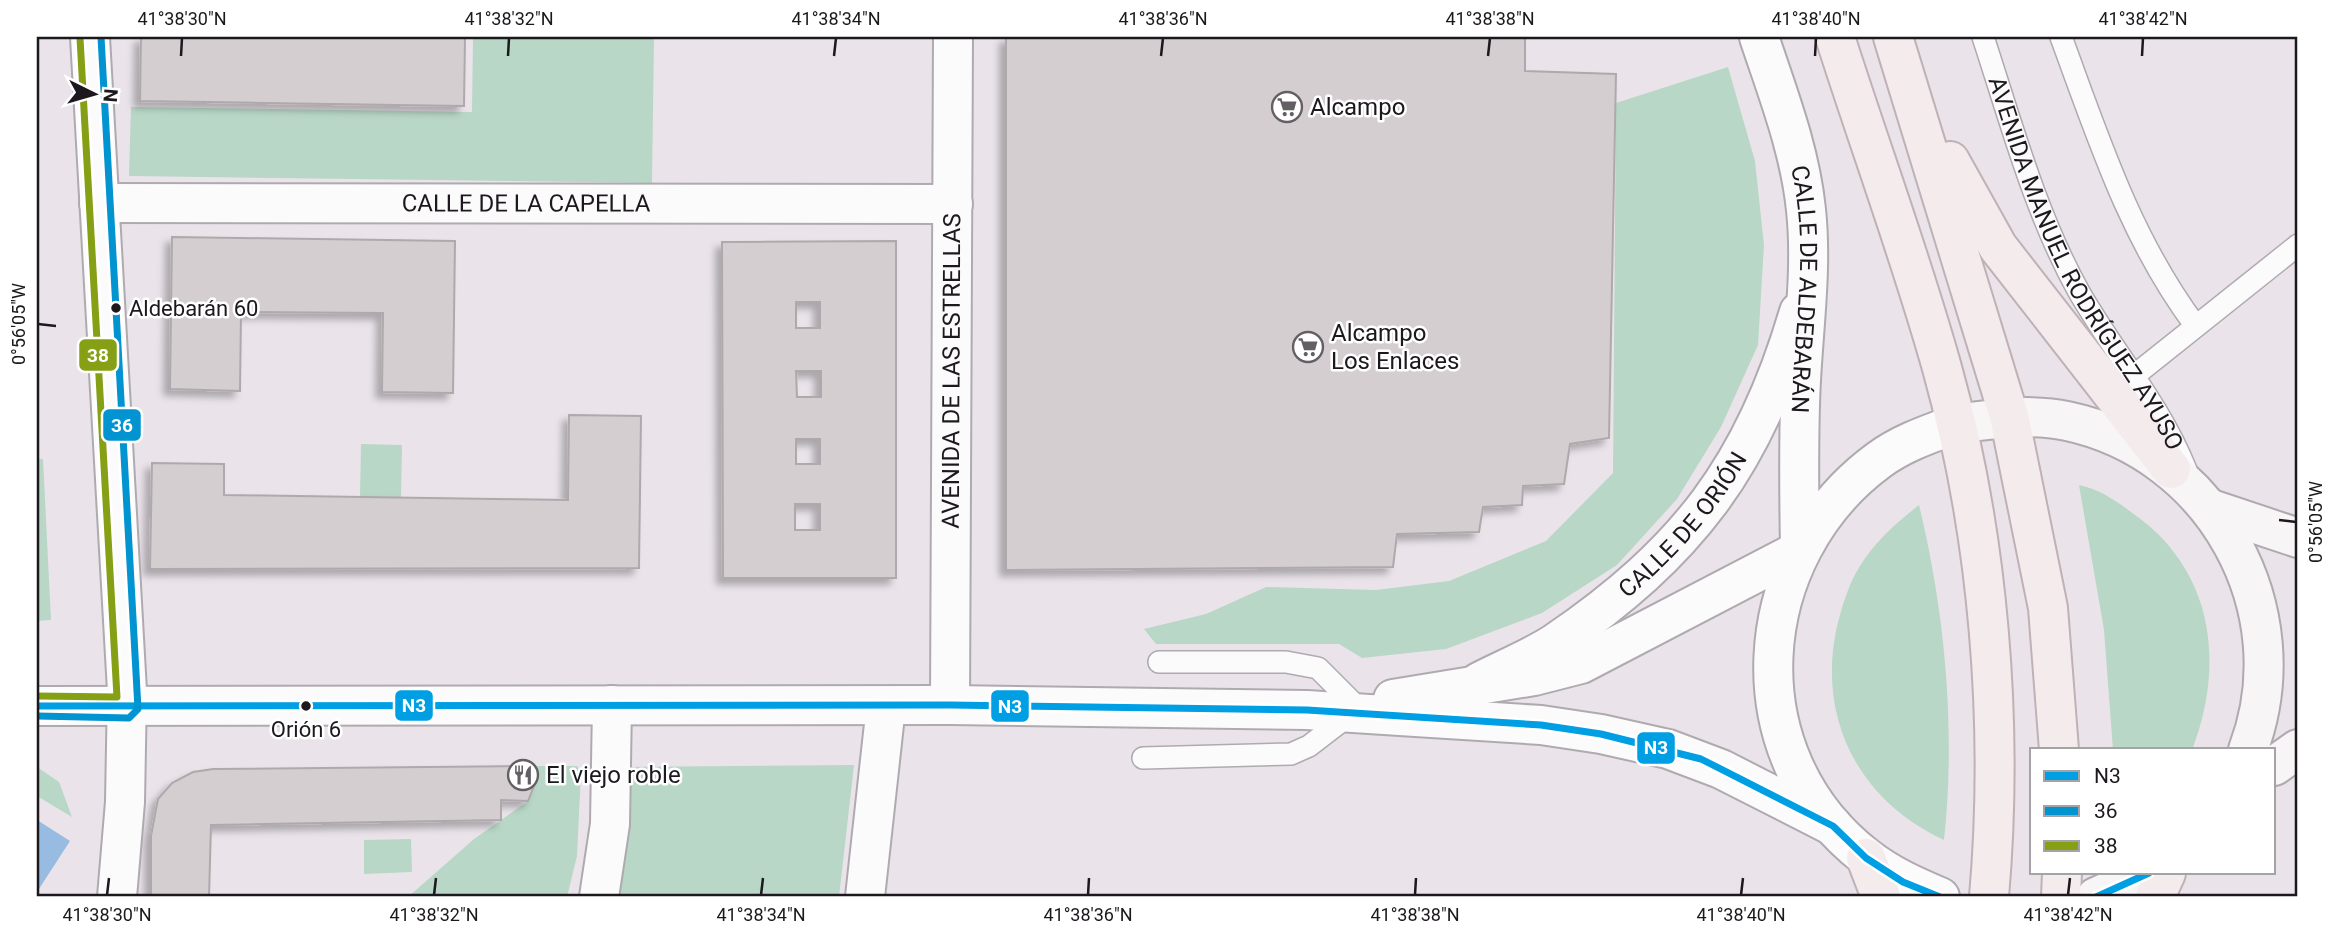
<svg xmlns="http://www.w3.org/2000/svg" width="2335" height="934" viewBox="0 0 2335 934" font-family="Roboto,sans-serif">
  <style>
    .green { fill: #b8d7c7 }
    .water { fill: #98bbe2 }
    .building { fill: #d5ced0; stroke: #afa9ab; stroke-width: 2; fill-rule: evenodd; filter: url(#shadow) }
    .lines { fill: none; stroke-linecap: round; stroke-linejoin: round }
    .service-casing { stroke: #afaab0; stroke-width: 24 }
    .minor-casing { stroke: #afaab0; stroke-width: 42 }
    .tertiary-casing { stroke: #afaab0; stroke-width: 42 }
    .secondary-casing { stroke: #afaab0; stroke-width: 42 }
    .trunk-casing { stroke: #bfb1b6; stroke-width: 42 }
    .service { stroke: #fcfbfc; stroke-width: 21 }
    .minor { stroke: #fcfbfc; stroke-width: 38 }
    .tertiary { stroke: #fcfbfc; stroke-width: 38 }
    .secondary { stroke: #f8f5f6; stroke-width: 38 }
    .trunk { stroke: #f4ebed; stroke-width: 38 }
    .bus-1-casing { stroke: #fff; stroke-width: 12 }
    .bus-2-casing { stroke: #fff; stroke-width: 12 }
    .bus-3-casing { stroke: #fff; stroke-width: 12 }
    .bus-1 { stroke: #009fe3; stroke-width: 7 }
    .bus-2 { stroke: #0293d1; stroke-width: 7 }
    .bus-3 { stroke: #85a015; stroke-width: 7 }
    .ticks { fill: none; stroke: #1c181d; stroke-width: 2.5 }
    .bus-dot { fill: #1c181d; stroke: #fff; stroke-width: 2.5 }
    .labels { text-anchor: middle; stroke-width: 5; stroke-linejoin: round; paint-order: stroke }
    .bus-label { font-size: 22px; fill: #1c181d; stroke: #fff; text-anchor: start }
    .poi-label { font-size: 24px; fill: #1c181d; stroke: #fff; text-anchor: start }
    .street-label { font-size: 24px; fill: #1c181d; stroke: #fff }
    .line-badge { stroke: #fff; stroke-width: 2.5 }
    .badge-label { font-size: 19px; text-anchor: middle; font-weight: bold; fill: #fff }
    .neatline { fill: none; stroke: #1c181d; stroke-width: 2.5 }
    .ticks-label { font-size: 18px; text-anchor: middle; fill: #1c181d }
  </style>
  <defs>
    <filter id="shadow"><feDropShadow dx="-6" dy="6" stdDeviation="3.5" flood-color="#0004"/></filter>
  </defs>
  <rect width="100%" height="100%" fill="#eae4ea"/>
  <g class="green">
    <polygon points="473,37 654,37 652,183 129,176 131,107 472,112"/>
    <polygon points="1728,67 1755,161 1764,245 1758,345 1721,427 1677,499 1617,565 1542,613 1446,649 1362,658 1339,644 1156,644 1144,629 1206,614 1266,587 1376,590 1449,581 1546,541 1613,473 1616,103"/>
    <polygon points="361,444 402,445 401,498 360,497"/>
    <polygon points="37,459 43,459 51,620 37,621"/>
    <path d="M2079 485C2099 489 2115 500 2131 512 2213 568 2226 662 2192 750H2113L2104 630Z"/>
    <path d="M1919 505C1945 612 1956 730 1944 840 1860 801 1818 721 1836 631 1842 605 1850 578 1866 557 1881 536 1899 521 1919 505Z"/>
    <polygon points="854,765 839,897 608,897 619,767"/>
    <polygon points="535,766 577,766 581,772 577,856 567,897 408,897 474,839 528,801 534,786"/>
    <polygon points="37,767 59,782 72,817 37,796"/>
    <polygon points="411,839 412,872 364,874 364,840"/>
  </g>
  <polygon class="water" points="37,820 70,841 37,892"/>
  <g class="building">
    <polygon points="141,37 465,37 464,106 140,101"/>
    <polygon points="1006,37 1525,37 1525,71 1616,74 1609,438 1570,444 1564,484 1523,486 1522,505 1483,507 1479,532 1397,534 1393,567 1006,570"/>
    <polygon points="172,237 455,241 453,393 382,392 383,313 241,312 240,391 170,389"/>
    <path d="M896 241V578H723L722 242ZM796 302H820V328H796ZM796 371H821V397H797ZM796 439H820V464H796ZM795 504H820V530H795Z"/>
    <polygon points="569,415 641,416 639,568 150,569 152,463 224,464 224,495 568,500"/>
    <polygon points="535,766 534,786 528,801 501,800 501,820 211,825 209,897 151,897 151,836 158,799 172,783 193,772 213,769"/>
  </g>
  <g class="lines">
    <g class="service-casing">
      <g id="service">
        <path id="s1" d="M1983 37C2011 122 2035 213 2079 292 2114 353 2159 403 2186 470"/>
        <path d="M2061 37C2098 137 2130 238 2195 325"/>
        <polyline points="2135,375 2298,245"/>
        <polyline points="1159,662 1286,662 1318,668 1354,704"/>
        <polyline points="1143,758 1291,754 1309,746 1352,713"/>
      </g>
    </g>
    <g class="minor-casing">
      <g id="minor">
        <path id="s2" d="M99 203 953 204"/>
        <path id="s3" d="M1479 682C1504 669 1532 658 1555 643 1687 553 1754 466 1799 312"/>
        <path id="s4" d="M950 705 953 37"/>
        <polyline points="599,897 610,824 612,705"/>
        <polyline points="865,897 886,706"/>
      </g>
    </g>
    <g class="tertiary-casing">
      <g id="tertiary">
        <polyline points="90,37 127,691 125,802 117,897"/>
        <path id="s5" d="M1759 37C1778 94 1800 150 1806 210 1812 266 1804 324 1801 380 1798 437 1799 493 1800 550"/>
        <polyline points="1393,699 1534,676 1581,664 1800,550"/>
        <polyline points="37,706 950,705 1307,710 1400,716 1541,725 1601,734 1668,749 1721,769 1833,826"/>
        <path d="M1940 897C1914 886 1889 875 1866 857 1733 754 1748 556 1879 460 1902 443 1929 434 1956 424"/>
      </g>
    </g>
    <g class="secondary-casing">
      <g id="secondary">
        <path d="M1956 424C1993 419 2030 413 2067 421 2214 452 2301 610 2248 750"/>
        <polyline points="2211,509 2298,538"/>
        <polyline points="2274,766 2298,749"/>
        <polyline points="2096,897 2149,873"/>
      </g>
    </g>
    <g class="trunk-casing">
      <g id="trunk">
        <path d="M1835 37C1870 147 1911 257 1942 368 1989 536 2004 725 1989 897"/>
        <polyline points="1893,37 2009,416 2048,608 2059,750"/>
        <polyline points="1950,161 1998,247 2171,469"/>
        <polyline points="1866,858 1881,897"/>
        <polyline points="2061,897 2062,873"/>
        <polyline points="2155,897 2166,873"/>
      </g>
    </g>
    <use href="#service" class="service"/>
    <use href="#minor" class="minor"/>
    <use href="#tertiary" class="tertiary"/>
    <use href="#secondary" class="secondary"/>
    <use href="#trunk" class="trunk"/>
    <g class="bus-1-casing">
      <g id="bus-1">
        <polyline points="37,706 950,705 1307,710 1541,725 1601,734 1701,759 1833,826 1866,858 1903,882 1940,897"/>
        <polyline points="2096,897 2149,873"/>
      </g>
    </g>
    <g class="bus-2-casing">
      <polyline id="bus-2" points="37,716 129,718 138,709 101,37"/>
    </g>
    <g class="bus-3-casing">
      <polyline id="bus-3" points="37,696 117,697 80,38"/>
    </g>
    <use href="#bus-1" class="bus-1"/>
    <use href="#bus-2" class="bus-2"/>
    <use href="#bus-3" class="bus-3"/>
  </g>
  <path class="ticks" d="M181 56 182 38M508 56 509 38M834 56 836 38M1161 56 1163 38M1488 56 1490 38M1815 56 1816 38M2142 56 2143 38M38 324 56 326M2279 520 2296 522M107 895 109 878M434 895 436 878M761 895 763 878M1088 895 1089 878M1415 895 1416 878M1741 895 1743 878M2068 895 2070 878"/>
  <defs>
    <g id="supermarket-ring" transform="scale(1.575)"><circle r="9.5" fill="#fff" stroke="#645f65" stroke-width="1.5"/><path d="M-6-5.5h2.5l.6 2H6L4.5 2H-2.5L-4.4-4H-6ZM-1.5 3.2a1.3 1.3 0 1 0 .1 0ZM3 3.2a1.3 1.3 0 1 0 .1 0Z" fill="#645f65"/></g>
    <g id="restaurant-ring" transform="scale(1.575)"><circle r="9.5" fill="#fff" stroke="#645f65" stroke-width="1.5"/><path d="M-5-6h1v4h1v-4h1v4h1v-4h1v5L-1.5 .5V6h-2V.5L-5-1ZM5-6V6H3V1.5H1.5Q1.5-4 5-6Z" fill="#645f65"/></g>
  </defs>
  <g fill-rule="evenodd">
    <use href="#supermarket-ring" x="1287" y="107"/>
    <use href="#supermarket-ring" x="1308" y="347"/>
    <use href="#restaurant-ring" x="523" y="775"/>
  </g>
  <g class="bus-dot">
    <circle cx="116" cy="308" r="6"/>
    <circle cx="306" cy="706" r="6"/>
  </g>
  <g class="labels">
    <g class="bus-label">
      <text x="129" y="316">Aldebarán 60</text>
      <text x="306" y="737" text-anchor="middle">Orión 6</text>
    </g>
    <g class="poi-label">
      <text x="1310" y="115">Alcampo</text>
      <text x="1331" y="341">Alcampo<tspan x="1331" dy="28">Los Enlaces</tspan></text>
      <text x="546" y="783">El viejo roble</text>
    </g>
    <g class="street-label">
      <text dy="8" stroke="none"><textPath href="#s2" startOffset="427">CALLE DE LA CAPELLA</textPath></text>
      <text dy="8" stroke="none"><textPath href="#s1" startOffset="250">AVENIDA MANUEL RODRÍGUEZ AYUSO</textPath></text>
      <text dy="8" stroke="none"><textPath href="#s5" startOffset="259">CALLE DE ALDEBARÁN</textPath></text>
      <text dy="8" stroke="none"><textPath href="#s4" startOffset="334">AVENIDA DE LAS ESTRELLAS</textPath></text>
      <text dy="8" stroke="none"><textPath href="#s3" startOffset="261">CALLE DE ORIÓN</textPath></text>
    </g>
  </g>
  <g class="line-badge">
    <rect x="78" y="338" width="40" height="34" rx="7" fill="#85a015"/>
    <rect x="102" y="408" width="40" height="34" rx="7" fill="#0293d1"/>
    <rect x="394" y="689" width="40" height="33" rx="7" fill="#009fe3"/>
    <rect x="990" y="689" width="40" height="34" rx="7" fill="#009fe3"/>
    <rect x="1636" y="731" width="40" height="34" rx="7" fill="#009fe3"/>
  </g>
  <g class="badge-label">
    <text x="98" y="362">38</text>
    <text x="122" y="432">36</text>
    <text x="414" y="712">N3</text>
    <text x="1010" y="713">N3</text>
    <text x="1656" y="754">N3</text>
  </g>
  <rect width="2335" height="934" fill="none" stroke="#ffffff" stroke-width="77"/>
  <rect x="2030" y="748" width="245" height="126" fill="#ffffff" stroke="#a4a3a5" stroke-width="2"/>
  <rect x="2044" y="771" width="35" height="10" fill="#009fe3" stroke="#a4a3a5" stroke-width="2"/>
  <text x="2094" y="783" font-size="21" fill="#1c181d">N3</text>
  <rect x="2044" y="806" width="35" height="10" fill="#0293d1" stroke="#a4a3a5" stroke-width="2"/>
  <text x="2094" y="818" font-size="21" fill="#1c181d">36</text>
  <rect x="2044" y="841" width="35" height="10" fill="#85a015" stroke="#a4a3a5" stroke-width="2"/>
  <text x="2094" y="853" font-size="21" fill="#1c181d">38</text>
  <g transform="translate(94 94) rotate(95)" stroke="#ffffff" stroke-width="5" paint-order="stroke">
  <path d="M0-5L12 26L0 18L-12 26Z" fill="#1c181d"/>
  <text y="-10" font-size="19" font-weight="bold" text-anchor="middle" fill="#1c181d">N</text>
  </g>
  <rect x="38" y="38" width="2258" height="857" class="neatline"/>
  <g class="ticks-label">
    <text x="182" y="25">41°38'30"N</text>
    <text x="509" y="25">41°38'32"N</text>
    <text x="836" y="25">41°38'34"N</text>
    <text x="1163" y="25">41°38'36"N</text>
    <text x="1490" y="25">41°38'38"N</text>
    <text x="1816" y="25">41°38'40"N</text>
    <text x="2143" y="25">41°38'42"N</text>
    <text transform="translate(19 324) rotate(-90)" y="6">0°56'05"W</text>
    <text transform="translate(2316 522) rotate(-90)" y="6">0°56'05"W</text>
    <text x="107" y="921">41°38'30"N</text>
    <text x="434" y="921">41°38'32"N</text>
    <text x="761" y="921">41°38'34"N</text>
    <text x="1088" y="921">41°38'36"N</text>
    <text x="1415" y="921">41°38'38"N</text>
    <text x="1741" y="921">41°38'40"N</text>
    <text x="2068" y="921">41°38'42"N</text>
  </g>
</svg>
